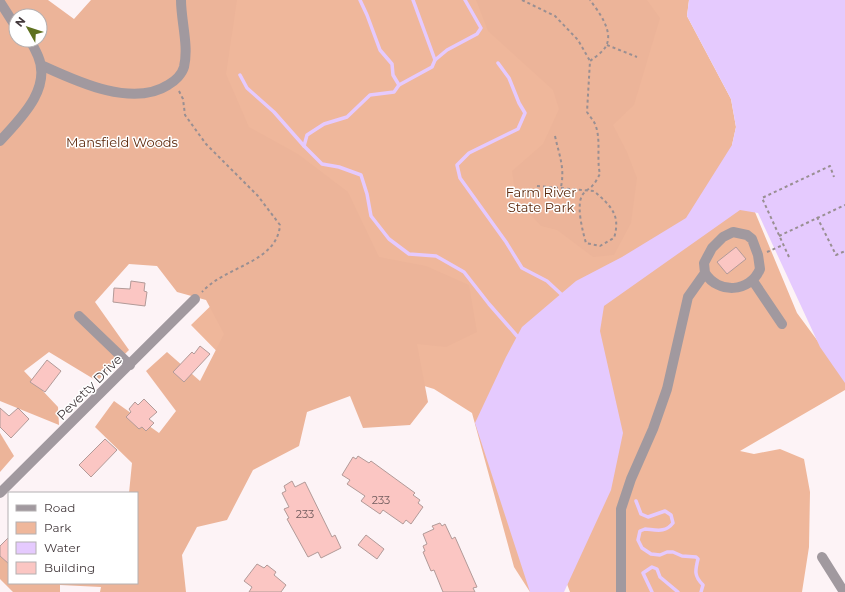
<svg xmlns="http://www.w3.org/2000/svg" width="845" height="592" viewBox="0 0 845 592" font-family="Montserrat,sans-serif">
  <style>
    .green { fill: #efb79b }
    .forest { fill: #ecb499; fill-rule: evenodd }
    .water { fill: #e5cafe }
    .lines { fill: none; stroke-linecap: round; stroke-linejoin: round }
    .stream { stroke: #e5cafe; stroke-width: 3.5 }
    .building { fill: #fbc6c3; stroke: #b29a98 }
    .path { stroke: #998f92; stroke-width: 2; stroke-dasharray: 3 3; stroke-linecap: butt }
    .minor { stroke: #a1999f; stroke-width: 10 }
    .labels { text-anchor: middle; stroke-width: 3; stroke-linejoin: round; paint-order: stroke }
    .number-label { font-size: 11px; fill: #725d5e }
    .park-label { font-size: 13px; fill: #5d2a0d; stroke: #fff }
    .street-label { font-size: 13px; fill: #443a3d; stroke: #fff }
  </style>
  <rect width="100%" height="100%" fill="#fdf3f6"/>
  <polygon class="green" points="119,0 689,0 687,16 731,99 736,127 732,145 752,205 797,313 845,378 845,390 740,451 754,454 780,449 804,459 810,492 809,547 802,592 570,592 567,584 530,592 514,567 472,413 434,389 408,381 250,385 191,325 223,294"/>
  <g class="forest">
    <path d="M0 0H48L74 19 91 0H237L226 74 249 127 298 154 348 192 379 257 426 266 469 285 477 332 446 347 417 344 428 402 410 425 363 428 350 396 307 412 299 446 253 470 227 520 197 527 182 555 186 592H100L101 587 60 585V592H13L0 579V545L9 558V583H137V493H129L132 463 95 427 114 401 159 433 176 411 146 371 167 352 200 381 224 334 206 300 177 292 157 266 129 264 95 302 129 350 97 381 49 352 24 371 58 407 59 425 0 401ZM16 16H40V40H16Z"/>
    <polygon points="476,0 647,0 660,18 634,105 613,125 627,152 637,178 631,223 614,255 593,257 557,230 541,226 516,199 512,171 543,144 559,109 553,90 488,31"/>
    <polygon points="0,433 14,456 0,472"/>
  </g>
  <polygon class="water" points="689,0 845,0 845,383 820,347 758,213 740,210 604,306 600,331 623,433 611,490 564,592 530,592 475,423 506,357 522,327 576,281 622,257 686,218 732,145 736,127 731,99 687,16"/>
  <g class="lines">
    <g class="stream">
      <polyline points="360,0 367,15 380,50 392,64 393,75 399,85 394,92 370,95 347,117 324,124 307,135 304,146 322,164 339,167 361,175 367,194 371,216 389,239 409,254 436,256 464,272 489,304 517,336"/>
      <polyline points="435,60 447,50 477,34 481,28 465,0"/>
      <polyline points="498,63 509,78 519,103 525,113 518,129 469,153 457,165 460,178 506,242 522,268 547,281 561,294"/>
      <polyline points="240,75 247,88 274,112 304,146"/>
      <polyline points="399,85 432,67 435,60 413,0"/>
      <path d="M636 501 641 514 648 517 665 511 671 515 673 523C665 533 657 530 645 529L640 531 638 540 642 548 651 554 660 555 667 552H673L682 556 696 557 698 559C695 571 694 576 703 585L701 592"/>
      <polyline points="652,592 643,573 652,567 657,569 660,577 678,592"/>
    </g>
  </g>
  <g class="building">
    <polygon points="736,247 746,259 727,274 717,262"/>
    <polygon points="131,281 145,283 144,291 147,292 145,306 113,302 114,288 130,289"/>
    <polygon points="200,346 210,354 184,382 173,372 192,352 194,354"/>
    <polygon points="47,360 61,371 45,392 30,382"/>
    <polygon points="144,399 157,412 149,419 154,423 146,431 142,427 139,429 126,417 131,412 129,409 135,402 138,405"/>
    <polygon points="0,408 9,416 18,408 29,419 11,438 0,427"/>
    <polygon points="105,439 117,450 91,477 79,465"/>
    <polygon points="358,456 369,463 371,461 415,493 413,495 420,500 418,503 423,507 411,524 406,520 403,524 383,510 380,514 361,501 365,496 347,484 350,480 342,475 353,457 356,459"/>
    <polygon points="292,481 295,487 305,482 332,537 335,535 341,548 321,558 318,552 308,557 287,519 289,518 284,509 289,507 282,493 286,491 284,486"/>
    <polygon points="440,523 442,526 445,524 452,539 455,537 477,587 473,588 475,592 443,592 434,570 431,571 423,552 425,551 423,546 427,544 423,534 434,529 432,526"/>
    <polygon points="366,535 384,549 377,559 358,545"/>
    <polygon points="9,537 9,564 0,556 0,546"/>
    <polygon points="257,564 264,568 267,565 276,572 274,575 286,585 281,592 249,592 252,587 244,581"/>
  </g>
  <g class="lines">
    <g class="path">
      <polyline points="522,0 555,16 578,40 590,61"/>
      <polyline points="607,45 637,57"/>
      <path d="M179 91 183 99 185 115 206 144 258 196 280 225C277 263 225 266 202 292"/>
      <path d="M555 136C559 155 565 167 561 187"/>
      <path d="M537 186 594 191C611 206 621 215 614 238L600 246 586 243C583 233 576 206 582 196 584 191 590 189 593 185 596 182 598 177 600 174 596 158 602 137 594 122 592 119 589 115 587 112L590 61C595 57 603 52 606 46 614 31 598 11 590 0"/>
      <polyline points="817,217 836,255 845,251"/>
      <polyline points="779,236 845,205"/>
      <polyline points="767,252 783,245"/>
      <polyline points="789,257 762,198 830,166 834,177"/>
    </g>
    <g class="minor">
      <polyline points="0,2 16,27"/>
      <path d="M41 65C76 81 132 108 168 85 175 81 182 74 184 67 189 46 181 21 181 0"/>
      <path d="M0 141C20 119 52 89 38 56 35 50 33 44 29 40"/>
      <polyline points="753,281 782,324"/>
      <polyline points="79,316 130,365"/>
      <polyline points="0,493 195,299"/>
      <polyline points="822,557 844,592"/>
      <path d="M621 592V509L631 479 653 429 667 389 688 297 705 273 704 263 712 248 723 237 733 232 747 235 752 239 758 255 760 269C750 293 718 294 705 273"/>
    </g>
  </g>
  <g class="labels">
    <g class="number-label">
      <text x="381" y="504">233</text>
      <text x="305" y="518">233</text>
    </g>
    <g class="park-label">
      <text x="122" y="147">Mansfield Woods</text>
      <text x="541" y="197">Farm River<tspan x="541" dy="15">State Park</tspan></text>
    </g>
    <g class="street-label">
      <text transform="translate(89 387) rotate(-45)" y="5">Pevetty Drive</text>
    </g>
  </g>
  <rect x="8" y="492" width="130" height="92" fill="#ffffff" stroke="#b4b0b1"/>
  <rect x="16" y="505" width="20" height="6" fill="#a1999f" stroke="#b4b0b1"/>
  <text x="44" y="512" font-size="12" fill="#443a3d">Road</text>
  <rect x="16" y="522" width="20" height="12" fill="#efb79b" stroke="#b4b0b1"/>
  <text x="44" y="532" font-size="12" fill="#443a3d">Park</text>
  <rect x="16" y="542" width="20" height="12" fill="#e5cafe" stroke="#b4b0b1"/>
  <text x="44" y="552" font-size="12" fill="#443a3d">Water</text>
  <rect x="16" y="562" width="20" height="12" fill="#fbc6c3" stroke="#b4b0b1"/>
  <text x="44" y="572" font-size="12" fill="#443a3d">Building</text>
  <g transform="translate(28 28) rotate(309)"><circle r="19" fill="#ffffff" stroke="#b4b0b1"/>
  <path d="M0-3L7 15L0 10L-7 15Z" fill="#5e711f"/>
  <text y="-6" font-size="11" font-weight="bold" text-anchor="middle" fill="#443a3d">N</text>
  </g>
</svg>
